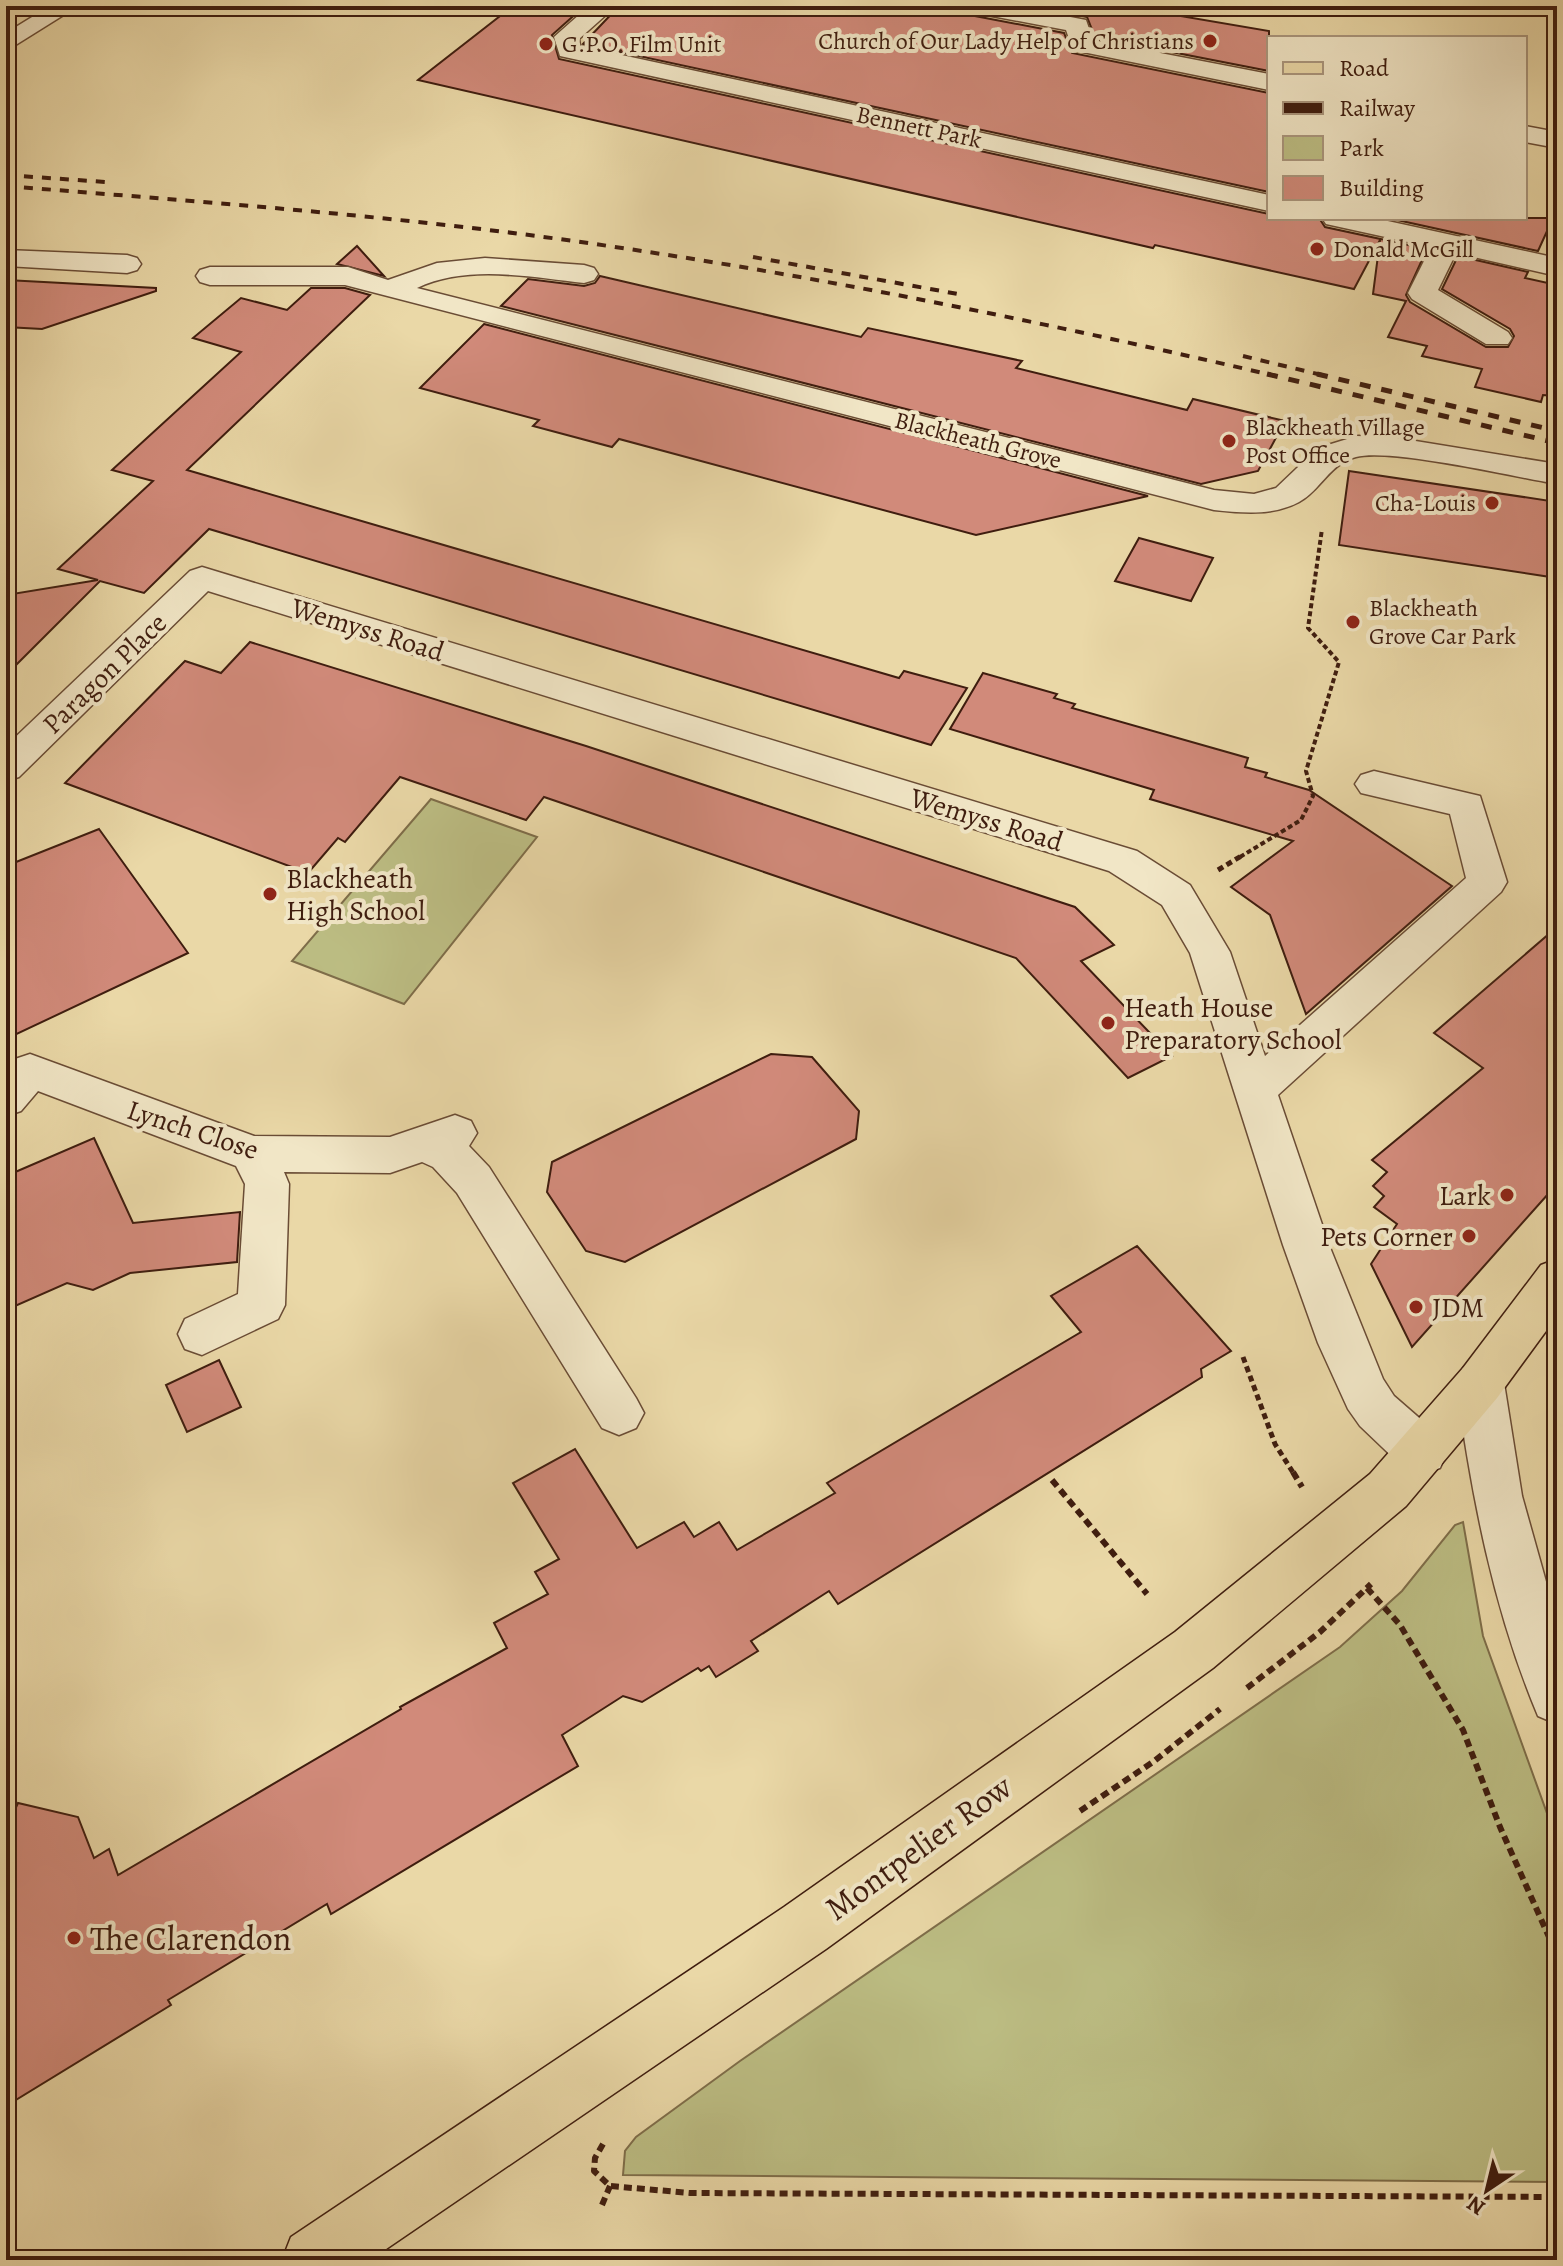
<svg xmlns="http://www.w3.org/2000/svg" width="1563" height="2266" viewBox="0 0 1563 2266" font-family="Alegreya,serif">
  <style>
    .green { fill: #bcbd83; stroke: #7e6d49; stroke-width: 2 }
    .building { fill: #d18a7a; stroke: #3f1d0f; stroke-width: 2 }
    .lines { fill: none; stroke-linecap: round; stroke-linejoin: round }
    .minor-casing { stroke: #6a4c35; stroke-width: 3 }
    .major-casing { stroke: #3f1d0f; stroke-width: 3 }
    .path-far2 { stroke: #3f1d0f; stroke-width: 4; stroke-dasharray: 5 3; stroke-linecap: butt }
    .path-far1 { stroke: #3f1d0f; stroke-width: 5; stroke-dasharray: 6 4; stroke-linecap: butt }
    .path { stroke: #3f1d0f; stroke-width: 6; stroke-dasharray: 8 5; stroke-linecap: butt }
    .minor { fill: #f1e6c6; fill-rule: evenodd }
    .major { fill: #ead8a7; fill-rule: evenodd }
    .rail-far1 { stroke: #3f1d0f; stroke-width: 4; stroke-dasharray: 9 9; stroke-linecap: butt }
    .rail { stroke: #3f1d0f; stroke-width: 5; stroke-dasharray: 11 11; stroke-linecap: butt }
    .poi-dot { fill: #8f2418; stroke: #f1e6c6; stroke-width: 3 }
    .labels { text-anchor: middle; stroke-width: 8; stroke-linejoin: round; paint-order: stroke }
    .far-poi-label { font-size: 24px; fill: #3f1d0f; stroke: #f1e6c6; text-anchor: start }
    .far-street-label { font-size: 24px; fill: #3f1d0f; stroke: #f1e6c6 }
    .street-label { font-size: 28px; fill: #3f1d0f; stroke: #f1e6c6 }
    .poi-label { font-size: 28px; fill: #3f1d0f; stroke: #f1e6c6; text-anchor: start }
    .near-street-label { font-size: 34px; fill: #3f1d0f; stroke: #f1e6c6 }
    .near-poi-label { font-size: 34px; fill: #3f1d0f; stroke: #f1e6c6; text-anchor: start }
  </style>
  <rect width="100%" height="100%" fill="#ead8a7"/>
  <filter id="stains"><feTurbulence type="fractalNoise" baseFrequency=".0025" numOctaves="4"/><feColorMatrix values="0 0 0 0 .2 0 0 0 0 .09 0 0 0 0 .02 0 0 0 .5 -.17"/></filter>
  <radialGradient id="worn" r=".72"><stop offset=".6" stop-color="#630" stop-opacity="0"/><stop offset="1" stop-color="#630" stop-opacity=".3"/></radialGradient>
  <g class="green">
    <polygon points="431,799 537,837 404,1004 292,961"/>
    <polygon points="1463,1522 1483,1636 1557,1841 1557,2182 623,2175 625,2151 636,2137 740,2061 1340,1647 1402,1591 1455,1525"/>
  </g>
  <g class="building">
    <polygon points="513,6 580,10 552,35 559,59 1269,214 1269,218 1319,218 1325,227 1427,249 1406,295 1410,302 1486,347 1508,347 1514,336 1510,329 1442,289 1458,256 1528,272 1525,278 1557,285 1557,396 1543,395 1541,402 1475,387 1482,369 1422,356 1427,346 1388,337 1406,301 1373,294 1380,240 1354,289 1155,245 1153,248 418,80"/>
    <polygon points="619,6 961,6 975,16 1064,33 1072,53 1269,93 1269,192 583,44"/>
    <polygon points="1030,6 1122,6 1269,31 1269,71 1095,37 1087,17"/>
    <polygon points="1388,218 1553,218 1538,251"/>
    <polygon points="357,246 384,276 337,264"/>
    <polygon points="600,276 861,337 868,328 1022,361 1016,368 1187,410 1193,399 1285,421 1258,471 1201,484 501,306 528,279 584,286 595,283"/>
    <polygon points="6,280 156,288 156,291 42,329 6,327"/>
    <polygon points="311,288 345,288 370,295 187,470 899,678 904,671 967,688 931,745 209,529 144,593 100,581 6,675 6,595 98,580 58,569 153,481 112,470 241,352 193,338 241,298 287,310"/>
    <polygon points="484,324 1148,496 976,535 619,439 612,447 533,426 539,420 420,388"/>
    <polygon points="1349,471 1557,502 1557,578 1339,545"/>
    <polygon points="1139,538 1213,558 1191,601 1115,581"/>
    <polygon points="250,642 586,746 1075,907 1114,945 1081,961 1172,1056 1128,1078 1016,958 544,797 526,820 400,777 345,842 338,838 308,873 65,783 185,661 221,673"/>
    <polygon points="983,673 1057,694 1054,698 1075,704 1072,708 1248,758 1245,767 1267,773 1265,777 1309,790 1452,886 1306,1014 1270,915 1231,887 1293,841 1150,799 1154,790 950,729"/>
    <polygon points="99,829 188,953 6,1039 6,866"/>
    <polygon points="1557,927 1557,1184 1412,1347 1371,1264 1397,1224 1374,1207 1384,1196 1373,1186 1387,1172 1372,1160 1483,1068 1434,1033"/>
    <polygon points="771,1054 812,1057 859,1111 856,1139 625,1262 586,1251 547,1192 552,1162"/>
    <polygon points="94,1138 133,1223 240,1212 237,1262 130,1273 93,1290 67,1283 6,1310 6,1176"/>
    <polygon points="1137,1246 1231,1351 1201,1369 1202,1377 838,1604 829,1591 751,1641 758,1651 716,1677 709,1666 701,1671 698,1668 642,1702 623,1696 562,1735 578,1766 331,1914 327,1904 168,2000 171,2005 6,2106 6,1829 18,1803 78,1817 94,1858 109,1849 118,1875 401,1709 400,1707 507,1648 494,1623 548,1594 535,1572 559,1559 513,1483 575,1449 637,1548 684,1522 694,1537 719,1522 737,1550 835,1493 827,1483 1081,1332 1051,1296"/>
    <polygon points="219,1360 241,1407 187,1432 166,1385"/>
  </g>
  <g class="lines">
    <g class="minor-casing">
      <g id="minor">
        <polygon points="50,6 78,6 6,51 6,33"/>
        <polygon points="589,6 616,6 579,39 580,46 1269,195 1269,211 560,56 554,37"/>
        <polygon points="964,6 1014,6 1086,20 1093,40 1269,74 1269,90 1073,50 1066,30 976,13"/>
        <polygon points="1525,126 1557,132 1557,148 1525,142"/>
        <polygon points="1322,218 1374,218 1557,258 1557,276 1456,253 1438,290 1508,332 1512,338 1508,344 1486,344 1412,299 1408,293 1431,247 1326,224"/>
        <polygon points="6,250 127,255 137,258 141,264 137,270 127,273 6,266"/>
        <path d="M485 258 584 265 594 268 598 274 594 280 584 283C531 277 467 264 417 288L1214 490 1254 494 1276 488 1318 448 1357 436 1391 437 1557 464V484C1515 477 1391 448 1356 457 1329 464 1321 490 1299 502 1273 516 1242 513 1214 510L345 285H210L200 282 196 276 200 270 210 267H348L388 280 437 263Z"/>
        <polygon points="202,567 1137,851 1190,885 1230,952 1265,1056 1466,878 1450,814 1361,793 1355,784 1361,775 1374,771 1480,796 1507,882 1501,892 1278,1095 1329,1245 1383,1379 1394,1396 1440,1436 1447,1452 1440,1468 1422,1474 1404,1468 1360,1426 1348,1409 1318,1343 1283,1245 1190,953 1162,905 1109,871 208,591 19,777 6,781 6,746 190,571"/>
        <polygon points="30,1054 254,1136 390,1137 455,1115 471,1121 477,1133 469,1146 489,1167 636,1398 644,1413 636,1428 619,1435 602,1428 457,1193 433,1167 422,1162 390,1173 284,1172 289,1184 285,1305 278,1319 202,1355 185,1349 178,1334 185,1319 238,1294 245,1184 236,1166 38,1091 21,1111 6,1116 6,1069 15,1059"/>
        <path d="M1480 1362 1497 1368 1504 1383 1522 1496 1557 1621V1724L1538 1716C1493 1609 1472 1497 1456 1383L1463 1368Z"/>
      </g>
    </g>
    <g class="major-casing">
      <polygon id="major" points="1557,1259 1557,1316 1497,1398 1406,1506 1213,1668 826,1949 370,2260 282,2260 291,2237 784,1907 1175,1632 1370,1474 1463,1368 1541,1265"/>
    </g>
    <polyline class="path-far2" points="1240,857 1301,820 1313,796 1306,771 1339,662 1308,628 1322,529"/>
    <g class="path-far1">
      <polyline points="1218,870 1243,855"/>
      <polyline points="1243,1357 1275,1444 1294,1474"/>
    </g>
    <g class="path">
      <polyline points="1293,1472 1302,1487"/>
      <polyline points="1052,1480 1147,1594"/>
      <polyline points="1367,1588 1400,1625 1463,1730 1500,1827 1557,1955"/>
      <polyline points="1247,1688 1320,1632 1371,1584"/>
      <polyline points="1080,1811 1153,1762 1220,1709"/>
      <polyline points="603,2144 595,2158 594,2171 610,2186 690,2193 1557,2197"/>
      <polyline points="602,2205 610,2186"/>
    </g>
    <use href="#minor" class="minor"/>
    <use href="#major" class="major"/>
    <g class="rail-far1">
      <polyline points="6,175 106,182"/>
      <path d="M6 186C190 201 375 214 559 239 800 272 1039 321 1276 376"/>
      <polyline points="753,257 958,294"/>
      <polyline points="1243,356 1326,376"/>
    </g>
    <g class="rail">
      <polyline points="1267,374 1557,443"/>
      <polyline points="1317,374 1557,431"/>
    </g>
  </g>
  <g class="poi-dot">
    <circle cx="1210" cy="41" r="8"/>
    <circle cx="546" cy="44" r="8"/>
    <circle cx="1317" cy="249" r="8"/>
    <circle cx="1229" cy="441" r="8"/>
    <circle cx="1492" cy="503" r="8"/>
    <circle cx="1353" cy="622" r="8"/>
    <circle cx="270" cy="894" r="8"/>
    <circle cx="1108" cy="1023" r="8"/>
    <circle cx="1507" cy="1195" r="8"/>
    <circle cx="1469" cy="1236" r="8"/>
    <circle cx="1416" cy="1307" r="8"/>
    <circle cx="74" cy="1938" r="8"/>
  </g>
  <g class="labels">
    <g class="far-poi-label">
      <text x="1194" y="49" text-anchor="end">Church of Our Lady Help of Christians</text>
      <text x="562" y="52">G.P.O. Film Unit</text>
      <text x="1333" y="257">Donald McGill</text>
      <text x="1245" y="435">Blackheath Village<tspan x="1245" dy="28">Post Office</tspan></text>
      <text x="1476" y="511" text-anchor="end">Cha-Louis</text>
      <text x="1369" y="616">Blackheath<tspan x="1369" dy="28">Grove Car Park</tspan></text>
    </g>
    <g class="far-street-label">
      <text transform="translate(919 127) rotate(12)" y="8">Bennett Park</text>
      <text transform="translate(978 440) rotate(14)" y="8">Blackheath Grove</text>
    </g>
    <g class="street-label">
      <text transform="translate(368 629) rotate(17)" y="10">Wemyss Road</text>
      <text transform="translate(104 673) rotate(-44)" y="10">Paragon Place</text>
      <text transform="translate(987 819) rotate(17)" y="10">Wemyss Road</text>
      <text transform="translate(193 1129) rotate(18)" y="10">Lynch Close</text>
    </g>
    <g class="poi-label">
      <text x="286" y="888">Blackheath<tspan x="286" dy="32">High School</tspan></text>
      <text x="1124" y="1017">Heath House<tspan x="1124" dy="32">Preparatory School</tspan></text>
      <text x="1491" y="1205" text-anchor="end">Lark</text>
      <text x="1453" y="1246" text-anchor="end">Pets Corner</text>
      <text x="1432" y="1317">JDM</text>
    </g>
    <g class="near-street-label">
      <text transform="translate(918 1847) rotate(-36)" y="12">Montpelier Row</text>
    </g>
    <g class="near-poi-label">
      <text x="90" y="1950">The Clarendon</text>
    </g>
  </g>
  <rect width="1563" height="2266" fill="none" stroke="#ead8a7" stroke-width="32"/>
  <rect x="8" y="8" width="1547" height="2250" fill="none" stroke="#3f1d0f" stroke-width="4"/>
  <rect x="16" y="16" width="1531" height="2234" fill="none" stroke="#3f1d0f" stroke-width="2"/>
  <rect x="1267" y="36" width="260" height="184" fill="#f1e6c6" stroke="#aa967d" stroke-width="2"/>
  <rect x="1283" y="62" width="40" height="12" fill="#ead8a7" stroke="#aa967d" stroke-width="2"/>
  <text x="1339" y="76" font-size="24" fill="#3f1d0f">Road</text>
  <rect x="1283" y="102" width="40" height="12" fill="#3f1d0f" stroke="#aa967d" stroke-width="2"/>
  <text x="1339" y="116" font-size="24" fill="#3f1d0f">Railway</text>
  <rect x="1283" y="136" width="40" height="24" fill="#bcbd83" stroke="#aa967d" stroke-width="2"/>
  <text x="1339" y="156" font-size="24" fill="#3f1d0f">Park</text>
  <rect x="1283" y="176" width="40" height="24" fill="#d18a7a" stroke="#aa967d" stroke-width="2"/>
  <text x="1339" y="196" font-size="24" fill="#3f1d0f">Building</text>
  <g transform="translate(1487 2190) rotate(215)" stroke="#f1e6c6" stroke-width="6" paint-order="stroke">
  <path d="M0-6L14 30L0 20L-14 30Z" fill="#3f1d0f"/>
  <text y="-12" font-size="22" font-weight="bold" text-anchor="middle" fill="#3f1d0f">N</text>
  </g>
  <rect width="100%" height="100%" filter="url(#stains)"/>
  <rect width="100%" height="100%" fill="url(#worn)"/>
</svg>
